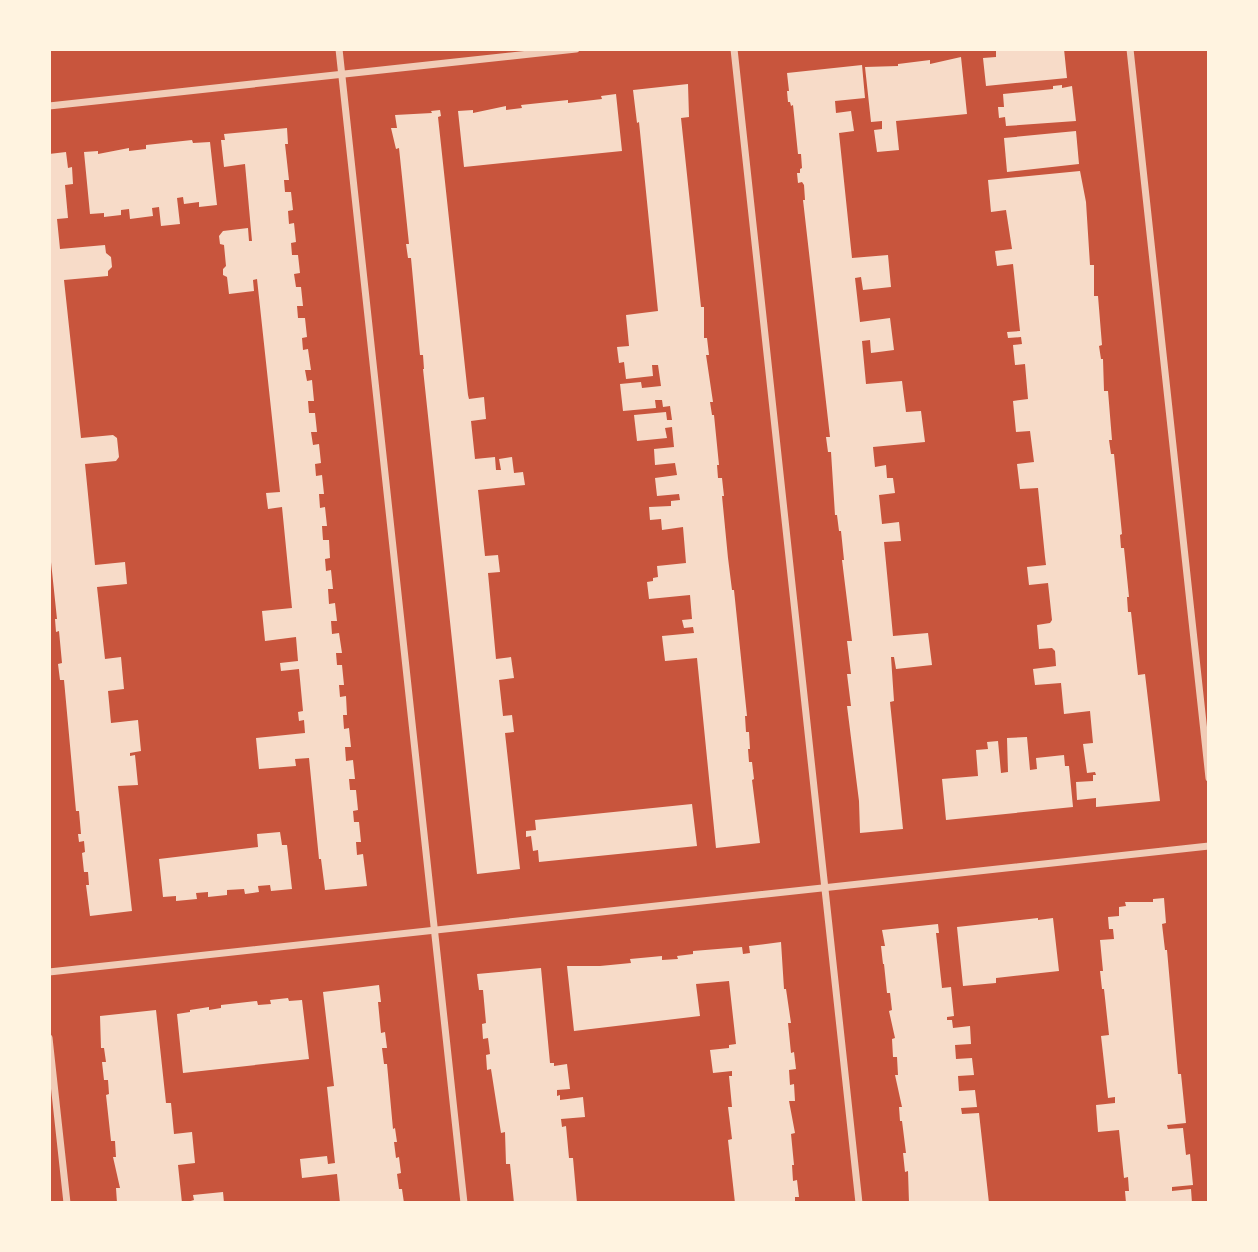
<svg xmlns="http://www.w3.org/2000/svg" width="1258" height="1252" viewBox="0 0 1258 1252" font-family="Bitter,serif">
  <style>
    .building { fill: #f7dbc8 }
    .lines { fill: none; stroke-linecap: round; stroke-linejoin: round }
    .minor { stroke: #f1ccb7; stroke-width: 7 }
  </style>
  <rect width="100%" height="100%" fill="#c8553d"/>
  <g class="building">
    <polygon points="1016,49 1064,49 1067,78 986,86 983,58 996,57 996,51"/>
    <polygon points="961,57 967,114 896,121 899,150 877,152 874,130 882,129 882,121 871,122 865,67 898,66 898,64 930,60 930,64"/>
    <polygon points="862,65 865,98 835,101 836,113 851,111 854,131 839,133 852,258 888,255 891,287 863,290 861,277 855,278 860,322 890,318 894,350 871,353 870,340 862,341 866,384 902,381 906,412 921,411 925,442 873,447 875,467 886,465 887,478 893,478 895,493 879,495 882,524 899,522 901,541 884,542 893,636 928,633 932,665 896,669 894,657 891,657 894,701 890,702 903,829 860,833 859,801 847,706 851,706 847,674 851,674 847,641 852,641 842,560 844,560 841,531 839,531 837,515 835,515 831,452 828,452 826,437 830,437 803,200 805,200 804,185 802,182 798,183 797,173 800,173 800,169 802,168 801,154 798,154 793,105 791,106 790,102 788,102 787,91 789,91 787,73"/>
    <polygon points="688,84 689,117 681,118 701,307 704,307 704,338 707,338 709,355 706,355 713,402 710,402 712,415 714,415 719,465 717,465 718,478 722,478 724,496 722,496 728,558 732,590 734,590 747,716 745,716 746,732 749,732 750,749 748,749 749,762 752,762 754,779 752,780 760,843 716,848 697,658 665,661 662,636 694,633 693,627 684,628 682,620 692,619 690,595 649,599 647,582 653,581 653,578 658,577 657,566 686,563 683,527 662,530 661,519 650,520 649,507 671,506 671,501 680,500 679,494 657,496 655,478 677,475 675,463 655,465 654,449 674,447 672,427 665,428 667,438 637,441 634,415 666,412 667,420 672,420 670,406 663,407 662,400 655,400 656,408 623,411 620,384 641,382 642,388 661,386 658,365 652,365 653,376 626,379 624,362 619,363 617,347 629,346 626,315 658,311 639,122 637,123 633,90"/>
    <polygon points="1062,85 1062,88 1072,86 1076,121 1006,126 1005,117 999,118 998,107 1004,107 1003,94 1053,89 1053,86"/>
    <polygon points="616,94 622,151 464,167 458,111 473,110 473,113 506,106 506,110 522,108 521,105 568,100 568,103 602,99 601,96"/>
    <polygon points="440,110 441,116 438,117 468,395 469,399 484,397 486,419 471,421 475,459 495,457 496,470 501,470 499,459 512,457 514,473 523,472 525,485 478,490 485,556 498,555 500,572 488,573 496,659 511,657 514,678 499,680 503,716 512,715 514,732 505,733 520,869 477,874 423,369 424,369 423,355 420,355 411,258 408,258 406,244 409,244 399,148 396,149 391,128 397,128 395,115 432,113 431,111"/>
    <polygon points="287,128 288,144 285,144 289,180 284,180 285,192 291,192 293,210 288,211 289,224 294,223 296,242 291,243 292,255 298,255 300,273 294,274 296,287 301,287 303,306 297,306 298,318 305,318 307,337 302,338 303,350 308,349 311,370 305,370 307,381 312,380 314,401 308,401 309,413 315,413 317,432 311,432 313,445 319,444 321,463 315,464 316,476 322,475 324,494 319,494 320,508 325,507 327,526 322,526 323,540 329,540 330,558 325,559 326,571 331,570 333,589 328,589 329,604 335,603 337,621 331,621 332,634 339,633 342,653 336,653 337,665 342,665 344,685 339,685 340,697 346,696 347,715 343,715 344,729 349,728 351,747 345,747 346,761 353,760 355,779 349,779 350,790 356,790 358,810 353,811 354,822 359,822 361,842 356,842 357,855 363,854 367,886 325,890 321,859 319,859 309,758 295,759 296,766 259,769 256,738 305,733 304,720 299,721 298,712 303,711 299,669 281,671 280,663 298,661 296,637 265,641 262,611 292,608 282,507 268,509 266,493 280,492 257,279 253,280 254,291 229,294 227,277 223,275 223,269 226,266 224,245 220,244 219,236 223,231 248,228 249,241 252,241 245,164 224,167 221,140 225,140 224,134"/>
    <polygon points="1076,131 1079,164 1007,172 1004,138"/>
    <polygon points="192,140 193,143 210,142 217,205 199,207 199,202 184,204 183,197 177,198 180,224 161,226 159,207 152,208 153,216 130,219 129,209 121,210 121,215 104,217 104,213 90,214 84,152 98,151 98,154 129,148 129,151 146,149 146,145"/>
    <polygon points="66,152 68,168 72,167 73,184 65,185 68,218 57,219 60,249 105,245 106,253 111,257 112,267 108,271 108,276 64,280 81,438 113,435 117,438 119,457 116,461 85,464 95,565 125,562 127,584 97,587 105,659 121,657 124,689 108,691 111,723 138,720 141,751 130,753 130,756 135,755 138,785 118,786 132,911 90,916 86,885 89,885 88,872 84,872 82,853 85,852 84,841 79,842 78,834 81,834 79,811 76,811 64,680 60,680 58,664 62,663 59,631 56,632 55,619 57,619 49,543 49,154"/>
    <polygon points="1080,171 1086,202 1090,265 1094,265 1094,296 1098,296 1102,345 1099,346 1101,359 1103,359 1104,391 1108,391 1112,440 1109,440 1111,454 1114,454 1122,534 1120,535 1121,548 1124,548 1129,597 1127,597 1128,612 1131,612 1138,675 1145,674 1160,801 1096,807 1096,798 1077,800 1076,782 1093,781 1093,775 1096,775 1095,772 1087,773 1083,744 1093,743 1090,711 1064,714 1061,683 1035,685 1033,669 1056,666 1055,651 1052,648 1039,649 1037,625 1050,623 1052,620 1048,583 1029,585 1027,567 1046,565 1045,557 1038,488 1020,489 1017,464 1034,462 1030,431 1016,432 1013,401 1028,399 1025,364 1015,365 1013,345 1022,344 1021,337 1008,338 1007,332 1020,331 1013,264 997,266 995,251 1012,249 1006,210 991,212 988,180"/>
    <polygon points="1027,737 1030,770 1037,769 1036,758 1064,755 1065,766 1069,766 1073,807 946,820 942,779 978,776 976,750 988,749 987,742 998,741 1001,773 1008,772 1007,738"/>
    <polygon points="692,804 697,846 539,862 538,850 533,851 531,836 526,837 526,831 536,830 535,820"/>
    <polygon points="280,832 282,845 287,845 292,889 271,891 270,885 258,886 259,892 245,894 244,889 227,890 227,895 208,897 208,892 196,893 197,899 176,901 176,896 163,897 159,859 258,847 257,834"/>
    <polygon points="1164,898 1166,923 1162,924 1165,950 1167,950 1178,1074 1181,1074 1186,1123 1167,1125 1168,1129 1183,1128 1186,1155 1190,1154 1193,1185 1172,1187 1172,1191 1191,1189 1192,1203 1126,1203 1125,1191 1129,1191 1128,1177 1124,1178 1119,1130 1098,1132 1096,1105 1115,1103 1115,1097 1108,1098 1101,1036 1109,1035 1104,989 1102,989 1100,971 1103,971 1100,940 1114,939 1113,929 1109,929 1108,917 1119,916 1119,907 1126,906 1125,902 1153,902 1153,899"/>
    <polygon points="1038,918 1038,920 1053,918 1059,971 996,978 996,983 963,986 957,927"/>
    <polygon points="938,924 939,933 936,933 942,988 951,987 954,1016 947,1017 947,1020 952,1020 953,1028 970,1026 971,1044 955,1045 956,1059 972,1058 974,1075 958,1076 959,1091 975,1090 977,1107 961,1108 962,1114 979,1113 989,1203 909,1203 908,1171 905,1172 903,1153 906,1153 902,1121 900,1121 899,1107 902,1107 895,1075 898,1075 897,1057 893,1057 892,1039 895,1038 889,1011 892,1010 890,993 887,993 884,964 883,964 881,946 885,946 882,930"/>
    <polygon points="781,942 784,989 786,989 791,1023 788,1023 791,1053 794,1052 796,1069 789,1070 790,1085 794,1084 795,1101 789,1101 795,1133 791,1134 794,1165 792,1165 793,1181 797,1180 799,1197 795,1197 795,1203 735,1203 728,1140 732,1139 728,1107 732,1107 729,1076 732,1076 732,1071 713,1073 710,1050 729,1048 729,1045 736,1044 729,981 696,984 700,1016 574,1031 567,966 600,966 631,963 630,959 662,956 662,960 678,959 677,956 693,954 693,951 742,947 743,954 750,953 749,946"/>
    <polygon points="541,968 550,1063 554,1063 554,1066 567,1064 570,1089 557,1090 557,1096 560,1095 560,1100 583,1097 585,1117 561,1119 562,1127 566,1126 569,1158 573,1158 577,1203 514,1203 510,1164 506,1164 505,1132 501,1133 491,1069 487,1070 486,1055 490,1054 488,1038 483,1039 482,1024 486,1023 483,990 479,990 477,974"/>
    <polygon points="379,985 381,1002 378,1002 381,1033 385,1032 387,1048 382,1048 384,1064 387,1064 393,1129 395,1128 397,1142 394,1142 396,1158 399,1157 401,1173 397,1174 399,1189 402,1189 404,1203 340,1203 337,1174 302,1178 300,1159 327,1156 328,1164 335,1163 327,1087 334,1086 323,992"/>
    <polygon points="288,998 289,1001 302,1000 309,1059 183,1073 177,1014 190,1012 190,1010 209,1007 209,1010 221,1008 221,1005 257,1001 258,1005 271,1004 270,1000"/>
    <polygon points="156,1010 166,1103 171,1103 174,1134 192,1132 195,1163 178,1165 182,1203 117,1203 116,1188 120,1188 113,1157 116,1157 115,1141 111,1141 106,1095 109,1094 108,1080 104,1080 102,1062 106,1062 104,1048 101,1048 100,1016"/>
    <polygon points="223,1192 224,1203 184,1203 194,1200 193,1195"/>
  </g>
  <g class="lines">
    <g class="minor">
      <polyline points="339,49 464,1203"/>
      <polyline points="734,49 859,1203"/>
      <polyline points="1130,49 1209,778"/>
      <polyline points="49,106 576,49"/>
      <polyline points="49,972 1209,846"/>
      <polyline points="49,1038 67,1203"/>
    </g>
  </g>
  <rect width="1258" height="1252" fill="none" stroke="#fff3e0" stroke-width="102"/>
</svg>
